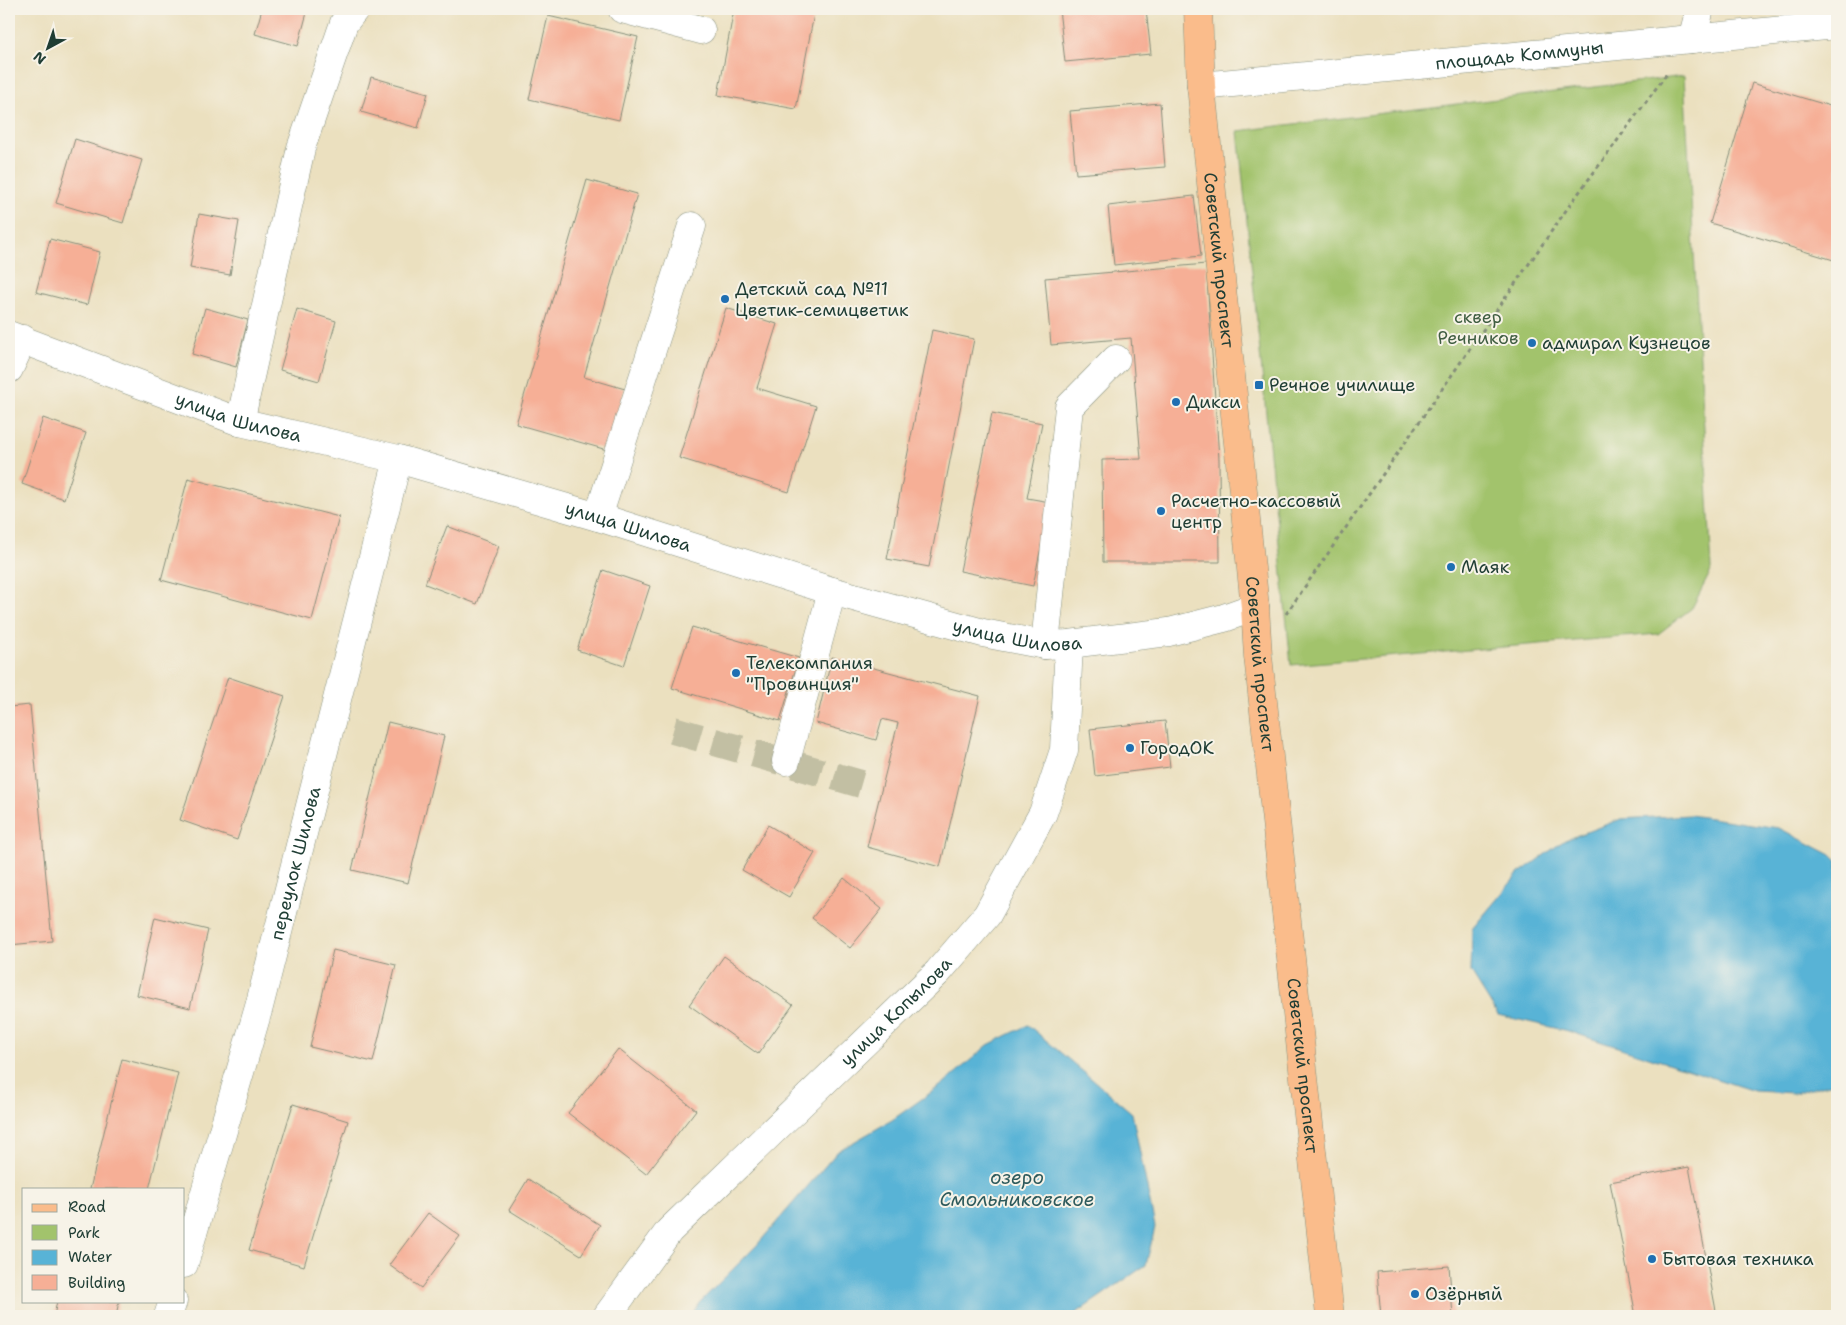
<svg xmlns="http://www.w3.org/2000/svg" width="1846" height="1325" viewBox="0 0 1846 1325" font-family="'Shantell Sans',sans-serif">
  <style>
    .green { fill: #a2c36c; stroke: #608050 }
    .water { fill: #58b3d6; stroke: #3c7885 }
    .building { fill: #f6af96 }
    .lines { fill: none; stroke-linecap: round; stroke-linejoin: round }
    .minor-tunnel { stroke: #c2bfa3; stroke-width: 28; stroke-dasharray: 28 14; stroke-linecap: butt }
    .minor-casing { stroke: #858e7a; stroke-width: 29 }
    .major-casing { stroke: #858e7a; stroke-width: 29 }
    .path { stroke: #858e7a; stroke-width: 3; stroke-dasharray: 4 4; stroke-linecap: butt }
    .minor { stroke: #fff; stroke-width: 28 }
    .major { stroke: #fabc8b; stroke-width: 28 }
    .poi-dot { fill: #1f6fb2; stroke: #f7f3e8; stroke-width: 2 }
    .labels { text-anchor: middle; stroke-width: 4; stroke-linejoin: round; paint-order: stroke }
    .street-label { font-size: 18px; fill: #1f3d34; stroke: #f7f3e8 }
    .poi-label { font-size: 18px; fill: #1f3d34; stroke: #f7f3e8; text-anchor: start }
    .park-label { font-size: 18px; fill: #405e42; stroke: #f7f3e8 }
    .water-label { font-size: 19px; font-style: italic; fill: #2d5a5c; stroke: #f7f3e8 }
  </style>
  <rect width="100%" height="100%" fill="#f7f3e8"/>
  <filter id="ink" filterUnits="userSpaceOnUse"><feTurbulence type="fractalNoise" baseFrequency=".02" numOctaves="2"/><feDisplacementMap in="SourceGraphic" scale="10" xChannelSelector="R" yChannelSelector="G"/><feConvolveMatrix kernelMatrix="1 2 1 2 8 2 1 2 1" color-interpolation-filters="sRGB"/></filter>
  <filter id="wash" filterUnits="userSpaceOnUse"><feTurbulence type="fractalNoise" baseFrequency=".0096" numOctaves="4" result="noise"/><feDisplacementMap in="SourceGraphic" scale="20" xChannelSelector="R" yChannelSelector="G"/><feGaussianBlur stdDeviation="1.12" result="paint"/><feColorMatrix in="noise" values="0 0 0 0 0 0 0 0 0 0 0 0 0 0 0 0 0 1.4 0 .05"/><feComposite in="paint" operator="in"/></filter>
  <g filter="url(#wash)">
    <rect width="100%" height="100%" fill="#ebe0bf"/>
    <polygon class="green" points="1684,76 1712,569 1692,608 1658,634 1291,665 1238,131"/>
    <g class="water">
      <polygon points="1690,815 1779,828 1831,855 1837,861 1837,1082 1794,1093 1754,1091 1568,1031 1498,1015 1471,972 1472,929 1518,874 1565,840 1621,819"/>
      <polygon points="1028,1025 1132,1113 1155,1227 1146,1265 1072,1316 691,1316 699,1303 757,1245 838,1151 892,1120 943,1084 988,1045"/>
    </g>
    <g id="blocks">
      <g class="building">
        <polygon points="262,9 308,9 298,46 255,34"/>
        <polygon points="734,9 787,9 814,14 796,109 718,95"/>
        <polygon points="1059,9 1146,9 1151,54 1065,62"/>
        <polygon points="548,16 638,37 619,120 529,99"/>
        <polygon points="371,77 428,93 418,128 361,112"/>
        <polygon points="1752,83 1837,108 1837,261 1710,223"/>
        <polygon points="1160,103 1165,167 1076,174 1070,111"/>
        <polygon points="75,139 142,160 123,223 56,203"/>
        <polygon points="587,180 637,194 584,377 625,389 607,450 516,424"/>
        <polygon points="1194,196 1201,256 1114,265 1108,206"/>
        <polygon points="199,214 239,221 230,275 190,268"/>
        <polygon points="50,239 100,252 87,305 36,292"/>
        <polygon points="1206,264 1219,459 1220,562 1103,562 1102,460 1141,459 1131,338 1051,345 1045,278"/>
        <polygon points="205,308 248,320 236,367 192,354"/>
        <polygon points="726,308 777,324 757,388 816,406 789,492 679,458"/>
        <polygon points="297,309 336,321 319,381 280,370"/>
        <polygon points="932,330 974,339 929,567 887,559"/>
        <polygon points="992,413 1042,423 1027,498 1050,502 1033,586 960,571"/>
        <polygon points="43,418 86,433 64,499 22,484"/>
        <polygon points="188,478 339,517 312,620 161,580"/>
        <polygon points="447,526 499,546 477,604 425,584"/>
        <polygon points="603,570 650,586 624,666 577,650"/>
        <polygon points="692,627 799,658 780,721 672,688"/>
        <polygon points="832,657 980,696 940,867 867,847 898,723 882,719 876,740 816,723"/>
        <polygon points="228,677 285,696 237,840 180,820"/>
        <polygon points="30,705 52,941 9,945 9,707"/>
        <polygon points="1165,721 1170,767 1095,776 1090,729"/>
        <polygon points="388,722 444,736 408,883 352,870"/>
        <polygon points="768,825 815,853 789,897 742,870"/>
        <polygon points="844,878 882,909 850,948 812,918"/>
        <polygon points="155,917 208,930 190,1008 137,995"/>
        <polygon points="333,950 396,965 373,1062 310,1047"/>
        <polygon points="724,956 793,1005 758,1054 689,1005"/>
        <polygon points="618,1049 696,1110 646,1174 568,1113"/>
        <polygon points="122,1059 178,1073 149,1189 90,1189"/>
        <polygon points="293,1104 348,1121 304,1266 249,1250"/>
        <polygon points="1689,1167 1717,1316 1636,1316 1610,1182"/>
        <polygon points="528,1179 600,1225 581,1255 509,1210"/>
        <polygon points="428,1213 460,1236 421,1288 389,1265"/>
        <polygon points="1449,1266 1453,1316 1381,1316 1377,1272"/>
        <polygon points="57,1301 119,1301 116,1316 54,1316"/>
      </g>
    </g>
  </g>
  <g filter="url(#ink)">
    <use href="#blocks" fill-opacity="0" stroke="#858e7a" stroke-width="1"/>
    <g class="lines">
      <polyline class="minor-tunnel" points="673,730 861,784"/>
      <g class="minor-casing">
        <g id="minor">
          <polyline points="622,9 701,30"/>
          <polyline points="1692,39 1700,9"/>
          <path id="s1" d="M1201 86 1837 25"/>
          <path id="s2" d="M9 335 240 422 398 459 598 517 832 591 983 633 1045 645 1069 644 1169 632 1224 618 1255 607"/>
          <polyline points="9,369 23,339"/>
          <polyline points="240,422 301,148 344,23 355,9"/>
          <polyline points="598,517 692,226"/>
          <polyline points="1045,645 1069,407 1116,359"/>
          <polyline points="786,761 832,591"/>
          <path id="s3" d="M184 1264 259 1007 398 459"/>
          <polyline points="168,1316 173,1301"/>
          <path id="s4" d="M607 1316 669 1231 938 972 987 915 1043 813 1064 750 1069 644"/>
        </g>
      </g>
      <g class="major-casing">
        <g id="major">
          <path id="s5" d="M1198 9 1201 86 1255 607 1258 656 1330 1316"/>
        </g>
      </g>
      <polyline class="path" points="1286,614 1569,206 1668,72"/>
      <use href="#minor" class="minor"/>
      <use href="#major" class="major"/>
    </g>
  </g>
  <g class="poi-dot">
    <circle cx="725" cy="299" r="5"/>
    <circle cx="1532" cy="343" r="5"/>
    <rect x="1254" y="380" width="10" height="10" rx="2.5"/>
    <circle cx="1176" cy="402" r="5"/>
    <circle cx="1161" cy="511" r="5"/>
    <circle cx="1451" cy="567" r="5"/>
    <circle cx="736" cy="673" r="5"/>
    <circle cx="1130" cy="748" r="5"/>
    <circle cx="1652" cy="1259" r="5"/>
    <circle cx="1415" cy="1294" r="5"/>
  </g>
  <g class="labels">
    <g class="street-label">
      <text dy="6" stroke="none"><textPath href="#s1" startOffset="320">площадь Коммуны</textPath></text>
      <text dy="6" stroke="none"><textPath href="#s5" startOffset="252">Советский проспект</textPath></text>
      <text dy="6" stroke="none"><textPath href="#s2" startOffset="244">улица Шилова</textPath></text>
      <text dy="6" stroke="none"><textPath href="#s2" startOffset="649">улица Шилова</textPath></text>
      <text dy="6" stroke="none"><textPath href="#s2" startOffset="1054">улица Шилова</textPath></text>
      <text dy="6" stroke="none"><textPath href="#s5" startOffset="658">Советский проспект</textPath></text>
      <text dy="6" stroke="none"><textPath href="#s3" startOffset="416">переулок Шилова</textPath></text>
      <text dy="6" stroke="none"><textPath href="#s4" startOffset="421">улица Копылова</textPath></text>
      <text dy="6" stroke="none"><textPath href="#s5" startOffset="1062">Советский проспект</textPath></text>
    </g>
    <g class="poi-label">
      <text x="735" y="295">Детский сад №11<tspan x="735" dy="21">Цветик-семицветик</tspan></text>
      <text x="1542" y="349">адмирал Кузнецов</text>
      <text x="1269" y="391">Речное училище</text>
      <text x="1186" y="408">Дикси</text>
      <text x="1171" y="507">Расчетно-кассовый<tspan x="1171" dy="21">центр</tspan></text>
      <text x="1461" y="573">Маяк</text>
      <text x="746" y="669">Телекомпания<tspan x="746" dy="21">"Провинция"</tspan></text>
      <text x="1140" y="754">ГородОК</text>
      <text x="1662" y="1265">Бытовая техника</text>
      <text x="1425" y="1300">Озёрный</text>
    </g>
    <g class="park-label">
      <text x="1478" y="323">сквер<tspan x="1478" dy="21">Речников</tspan></text>
    </g>
    <g class="water-label">
      <text x="1017" y="1184">озеро<tspan x="1017" dy="22">Смольниковское</tspan></text>
    </g>
  </g>
  <rect width="1846" height="1325" fill="none" stroke="#f7f3e8" stroke-width="30"/>
  <rect x="22" y="1188" width="162" height="115" fill="#f7f3e8" stroke="#a1aaa0"/>
  <rect x="32" y="1204" width="25" height="8" fill="#fabc8b" stroke="#a1aaa0"/>
  <text x="68" y="1212" font-size="15" fill="#1f3d34">Road</text>
  <rect x="32" y="1225" width="25" height="15" fill="#a2c36c" stroke="#a1aaa0"/>
  <text x="68" y="1238" font-size="15" fill="#1f3d34">Park</text>
  <rect x="32" y="1250" width="25" height="15" fill="#58b3d6" stroke="#a1aaa0"/>
  <text x="68" y="1262" font-size="15" fill="#1f3d34">Water</text>
  <rect x="32" y="1275" width="25" height="15" fill="#f6af96" stroke="#a1aaa0"/>
  <text x="68" y="1288" font-size="15" fill="#1f3d34">Building</text>
  <g transform="translate(48 48) rotate(220)" stroke="#f7f3e8" stroke-width="4" paint-order="stroke">
  <path d="M0-4L9 19L0 12L-9 19Z" fill="#1f3d34"/>
  <text y="-8" font-size="14" font-weight="bold" text-anchor="middle" fill="#1f3d34">N</text>
  </g>
</svg>
